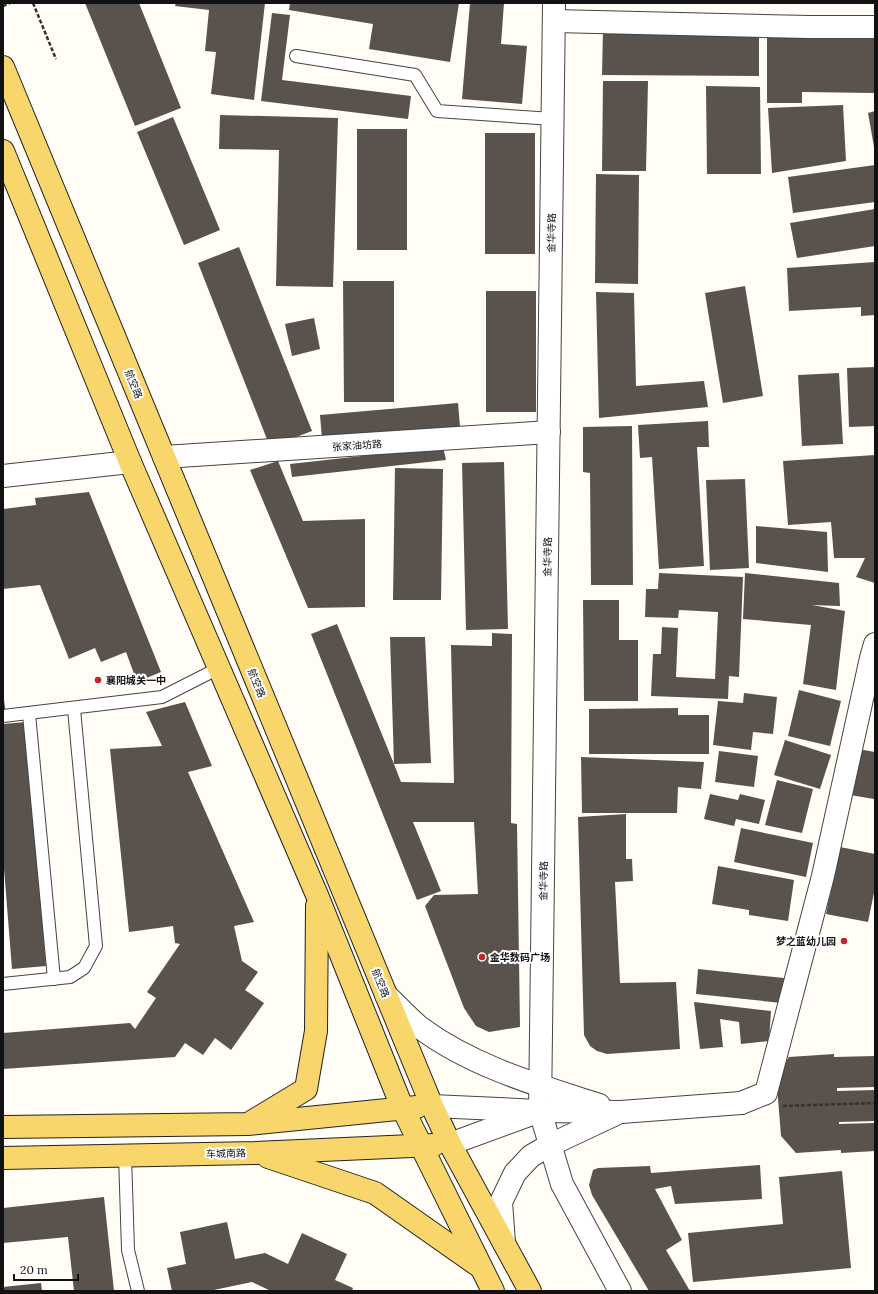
<svg xmlns="http://www.w3.org/2000/svg" width="878" height="1294" viewBox="0 0 878 1294" font-family="Lora,'Noto Sans SC',serif">
  <style>
    .building { fill: #5a524d }
    .lines { fill: none; stroke-linecap: round; stroke-linejoin: round }
    .service-casing { stroke: #444; stroke-width: 14 }
    .minor-casing { stroke: #444; stroke-width: 24 }
    .tertiary-casing { stroke: #444; stroke-width: 24 }
    .primary-casing { stroke: #222; stroke-width: 24 }
    .path { stroke: #333; stroke-width: 2.5; stroke-dasharray: 4 2; stroke-linecap: butt }
    .service { stroke: #fff; stroke-width: 12 }
    .minor { stroke: #fff; stroke-width: 22 }
    .tertiary { stroke: #fff; stroke-width: 22 }
    .primary { stroke: #f9d66b; stroke-width: 22 }
    .poi-dot { fill: #c4262e; stroke: #fff; stroke-width: 1.5 }
    .labels { text-anchor: middle; stroke-width: 4; stroke-linejoin: round; paint-order: stroke }
    .street-label { font-size: 10px; fill: #111; stroke: #fff }
    .poi-label { font-size: 10px; font-weight: bold; fill: #111; stroke: #fff; text-anchor: start }
  </style>
  <rect width="100%" height="100%" fill="#fffdf5"/>
  <g class="building">
    <polygon points="85,3 139,3 181,108 135,126"/>
    <polygon points="176,3 265,3 254,100 211,94 216,52 205,51 209,10 175,6"/>
    <polygon points="290,3 459,3 450,62 369,49 373,24 289,10"/>
    <polygon points="470,3 504,3 501,44 527,46 522,104 462,99"/>
    <polygon points="272,13 290,15 282,80 411,96 408,119 261,101"/>
    <polygon points="603,29 759,30 759,76 602,75"/>
    <polygon points="767,37 875,37 875,93 802,92 802,103 767,103"/>
    <polygon points="603,81 648,81 646,171 602,171"/>
    <polygon points="706,86 760,87 761,174 707,174"/>
    <polygon points="843,105 846,161 772,173 768,108"/>
    <polygon points="875,111 875,147 874,147 868,113"/>
    <polygon points="220,115 338,118 333,287 276,286 279,150 219,149"/>
    <polygon points="173,117 220,230 184,245 137,132"/>
    <rect x="357" y="129" width="50" height="121"/>
    <rect x="485" y="133" width="50" height="121"/>
    <polygon points="875,165 875,202 793,213 788,177"/>
    <polygon points="596,174 639,175 638,284 595,283"/>
    <polygon points="875,209 875,246 797,258 790,223"/>
    <polygon points="239,247 312,431 270,447 198,263"/>
    <polygon points="875,262 875,315 861,316 861,307 789,311 787,268"/>
    <polygon points="343,281 394,281 394,402 344,402"/>
    <polygon points="745,286 763,396 723,403 705,293"/>
    <rect x="486" y="291" width="50" height="121"/>
    <polygon points="596,292 634,293 636,386 704,381 708,407 599,418"/>
    <polygon points="314,318 320,349 292,356 285,324"/>
    <polygon points="875,367 875,426 849,427 847,368"/>
    <polygon points="839,373 843,444 802,446 798,375"/>
    <polygon points="458,403 460,427 322,439 320,415"/>
    <polygon points="708,421 709,447 697,447 704,566 659,569 652,457 640,458 638,425"/>
    <polygon points="632,426 633,585 591,585 590,473 583,472 583,427"/>
    <polygon points="443,447 446,460 292,477 290,464"/>
    <polygon points="875,455 875,583 856,577 865,558 834,558 831,522 788,525 783,461"/>
    <polygon points="278,461 303,521 365,519 365,607 308,608 250,470"/>
    <polygon points="504,462 508,629 466,630 462,463"/>
    <polygon points="395,468 443,469 441,600 393,600"/>
    <polygon points="745,479 749,568 710,570 706,480"/>
    <polygon points="89,492 161,672 137,682 126,652 101,662 95,648 69,659 40,585 3,589 3,509 36,505 35,498"/>
    <polygon points="756,526 827,532 828,572 756,563"/>
    <polygon points="659,573 743,577 739,677 729,676 728,699 651,696 653,654 661,654 662,627 678,628 676,677 715,679 718,612 679,610 678,618 645,617 646,589 658,589"/>
    <polygon points="745,573 839,583 840,606 812,605 845,611 836,690 803,684 811,625 743,619"/>
    <polygon points="583,600 619,600 619,640 638,640 638,701 584,701"/>
    <polygon points="337,624 394,764 390,637 425,637 431,763 394,764 401,782 454,783 451,645 492,646 492,633 512,634 511,823 517,824 520,1027 489,1032 476,1026 464,1008 425,906 434,895 478,894 474,822 413,822 441,891 417,900 311,634"/>
    <polygon points="799,690 841,701 830,746 788,736"/>
    <polygon points="3,693 6,714 3,714"/>
    <polygon points="744,693 777,697 773,734 753,732 751,750 713,745 718,701 743,703"/>
    <polygon points="185,702 212,766 188,772 254,922 234,926 242,961 258,972 245,990 264,1003 231,1050 215,1038 203,1055 185,1043 175,1057 3,1069 3,1033 130,1023 135,1029 156,998 147,992 180,944 175,943 173,926 129,932 110,749 162,746 146,712"/>
    <polygon points="678,708 678,715 709,715 709,754 589,754 589,709"/>
    <polygon points="26,722 46,966 12,969 3,856 3,724"/>
    <polygon points="785,740 831,755 820,789 774,775"/>
    <polygon points="858,749 875,752 875,791 874,799 850,795"/>
    <polygon points="719,751 758,756 754,787 715,782"/>
    <polygon points="581,757 704,762 701,789 678,787 677,813 582,813"/>
    <polygon points="777,780 813,789 802,833 765,825"/>
    <polygon points="710,794 738,800 740,794 765,800 759,824 736,819 734,826 704,819"/>
    <polygon points="626,814 626,859 632,859 633,881 615,882 620,983 676,982 680,1049 607,1054 597,1051 590,1046 584,1035 578,817"/>
    <polygon points="741,828 813,843 806,877 734,862"/>
    <polygon points="840,847 875,854 875,888 868,922 826,914"/>
    <polygon points="718,866 794,880 788,921 749,915 749,910 712,904"/>
    <polygon points="698,969 784,978 782,1003 696,994"/>
    <polygon points="694,1002 771,1011 769,1041 741,1044 739,1022 720,1019 723,1047 700,1049"/>
    <polygon points="834,1054 834,1057 875,1056 875,1087 837,1088 837,1091 875,1090 875,1121 839,1122 839,1124 875,1123 875,1151 841,1153 841,1150 796,1153 781,1136 776,1074 789,1057"/>
    <polygon points="760,1165 762,1199 675,1204 671,1186 655,1189 682,1240 666,1250 690,1291 649,1291 592,1195 589,1185 593,1170 598,1168 650,1166 651,1173"/>
    <polygon points="842,1171 851,1268 693,1282 688,1233 783,1224 779,1177"/>
    <polygon points="104,1197 114,1291 74,1291 68,1237 3,1243 3,1208"/>
    <polygon points="227,1222 235,1259 265,1253 288,1264 302,1233 347,1254 335,1280 353,1288 352,1291 271,1291 252,1282 209,1291 172,1291 167,1268 186,1264 180,1232"/>
    <polygon points="41,1283 42,1291 3,1291 3,1287"/>
  </g>
  <g class="lines">
    <g class="service-casing">
      <g id="service">
        <polyline points="296,56 415,75 437,111 553,119"/>
        <polyline points="29,714 54,979"/>
        <polyline points="3,716 162,697 219,668"/>
        <polyline points="3,984 70,977 84,968 96,946 74,709"/>
        <polyline points="125,1155 128,1250 138,1291"/>
      </g>
    </g>
    <g class="minor-casing">
      <g id="minor">
        <polyline points="554,3 540,1111 562,1184 620,1291"/>
        <polyline points="554,21 809,27 875,27"/>
        <polyline points="164,457 549,432"/>
        <polyline points="3,476 130,462"/>
        <polyline points="741,1103 766,1093 823,876 871,658 875,644"/>
      </g>
    </g>
    <g class="tertiary-casing">
      <g id="tertiary">
        <path d="M386 995C398 1006 409 1019 422 1029 474 1067 538 1085 599 1105"/>
        <polyline points="432,1106 540,1111 621,1112 741,1103"/>
        <polyline points="450,1144 532,1114"/>
        <polyline points="504,1243 501,1202 515,1173 531,1156 550,1145 616,1114"/>
      </g>
    </g>
    <g class="primary-casing">
      <g id="primary">
        <polyline points="3,67 432,1106 450,1144 530,1291"/>
        <polyline points="3,151 130,462 317,895 402,1107 493,1291"/>
        <polyline points="253,1121 306,1089 316,1031 317,906"/>
        <polyline points="3,1127 248,1124 417,1107"/>
        <polyline points="268,1157 375,1193 479,1266"/>
        <polyline points="3,1158 255,1153 434,1145"/>
      </g>
    </g>
    <g class="path">
      <polyline points="33,3 56,59"/>
      <polyline points="3,6 10,3"/>
      <polyline points="783,1106 875,1103"/>
    </g>
    <use href="#service" class="service"/>
    <use href="#minor" class="minor"/>
    <use href="#tertiary" class="tertiary"/>
    <use href="#primary" class="primary"/>
  </g>
  <g class="poi-dot">
    <circle cx="98" cy="680" r="4"/>
    <circle cx="844" cy="941" r="4"/>
    <circle cx="482" cy="957" r="4"/>
  </g>
  <g class="labels">
    <g class="street-label">
      <text transform="translate(551 233) rotate(-89)" y="4">金华寺路</text>
      <text transform="translate(134 384) rotate(68)" y="4">航空路</text>
      <text transform="translate(357 445) rotate(-4)" y="4">张家油坊路</text>
      <text transform="translate(547 557) rotate(-89)" y="4">金华寺路</text>
      <text transform="translate(257 683) rotate(68)" y="4">航空路</text>
      <text transform="translate(543 881) rotate(-89)" y="4">金华寺路</text>
      <text transform="translate(381 983) rotate(68)" y="4">航空路</text>
      <text transform="translate(226 1153) rotate(-1)" y="4">车城南路</text>
    </g>
    <g class="poi-label">
      <text x="106" y="684">襄阳城关一中</text>
      <text x="836" y="945" text-anchor="end">梦之蓝幼儿园</text>
      <text x="490" y="961">金华数码广场</text>
    </g>
  </g>
  <rect width="878" height="1294" fill="none" stroke="#111111" stroke-width="8"/>
  <path d="M14 1274v6h64v-6" fill="none" stroke="#111111" stroke-width="2"/>
  <text x="20" y="1274" font-size="12" fill="#111111" stroke="#ffffff" stroke-width="3" paint-order="stroke">20 m</text>
</svg>
